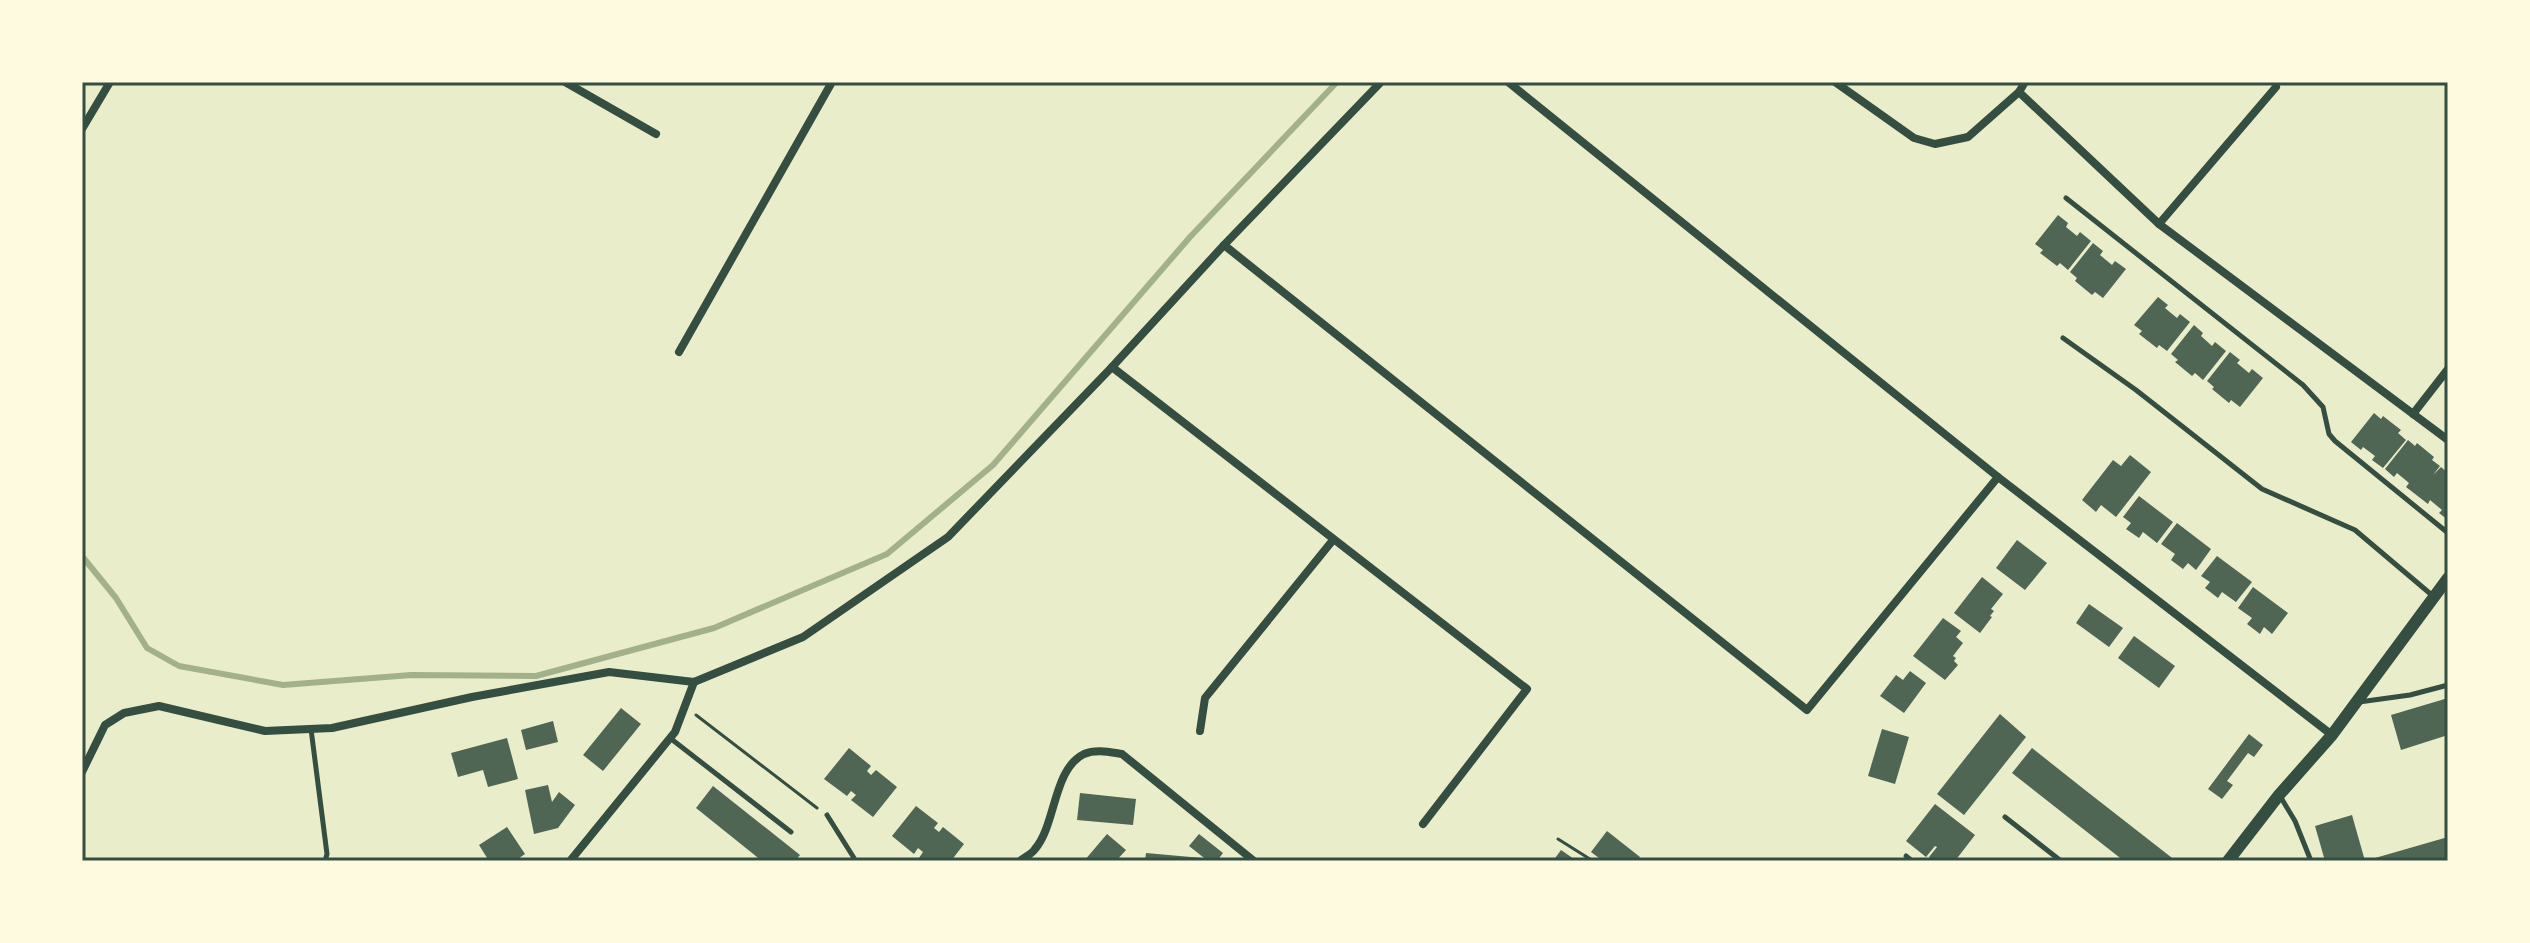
<svg xmlns="http://www.w3.org/2000/svg" width="2530" height="943" viewBox="0 0 2530 943" font-family="'Alegreya Sans',sans-serif">
  <style>
    .lines { fill: none; stroke-linecap: round; stroke-linejoin: round }
    .stream { stroke: #a3b18a; stroke-width: 6 }
    .building { fill: #4f6655 }
    .path { stroke: #344e41; stroke-width: 3 }
    .service { stroke: #344e41; stroke-width: 5 }
    .minor { stroke: #344e41; stroke-width: 8 }
    .tertiary { stroke: #344e41; stroke-width: 12 }
    .neatline { fill: none; stroke: #344e41; stroke-width: 3 }
  </style>
  <rect width="100%" height="100%" fill="#e9edc9"/>
  <g class="lines">
    <polyline class="stream" points="82,556 116,598 147,648 179,666 283,685 411,675 536,676 714,628 887,554 993,465 1190,237 1337,82"/>
  </g>
  <g class="building">
    <polygon points="2058,215 2068,223 2066,227 2077,236 2080,232 2091,241 2068,270 2060,263 2057,266 2040,253 2043,250 2035,244"/>
    <polygon points="2093,243 2103,251 2100,255 2112,265 2115,261 2126,269 2103,298 2095,292 2092,295 2075,281 2077,278 2070,272"/>
    <polygon points="2158,297 2168,305 2165,308 2177,318 2180,314 2190,322 2167,351 2159,345 2157,348 2139,334 2142,331 2134,325"/>
    <polygon points="2194,325 2203,333 2201,336 2212,346 2215,342 2226,351 2203,380 2195,373 2192,376 2175,362 2178,360 2171,354"/>
    <polygon points="2230,352 2240,360 2237,363 2249,373 2252,369 2263,378 2240,407 2231,400 2229,403 2212,389 2214,387 2207,381"/>
    <polygon points="2374,413 2381,419 2383,416 2401,430 2398,433 2406,440 2383,468 2372,460 2375,456 2363,447 2361,450 2351,442"/>
    <polygon points="2408,440 2415,446 2417,443 2434,457 2432,460 2440,466 2433,475 2441,467 2448,473 2448,520 2439,513 2442,510 2430,500 2428,504 2406,487 2409,483 2397,473 2394,477 2385,469"/>
    <polygon points="2130,455 2151,472 2116,517 2101,505 2096,512 2082,500 2113,460 2121,466"/>
    <polygon points="2139,496 2173,522 2157,543 2143,532 2139,538 2126,529 2131,523 2123,517"/>
    <polygon points="2177,523 2211,549 2196,570 2188,563 2183,569 2171,560 2175,554 2161,544"/>
    <polygon points="2017,540 2047,563 2025,590 1996,568"/>
    <polygon points="2217,556 2252,582 2236,602 2222,592 2218,598 2205,588 2210,582 2201,576"/>
    <polygon points="1982,577 2003,594 1991,609 1994,611 1990,616 1992,617 1980,633 1954,613"/>
    <polygon points="2253,587 2288,613 2272,634 2264,627 2260,634 2247,624 2252,618 2238,608"/>
    <polygon points="2089,604 2123,628 2109,647 2076,623"/>
    <polygon points="1943,618 1961,631 1956,637 1963,643 1953,656 1956,658 1954,661 1958,665 1945,680 1913,656"/>
    <polygon points="2134,636 2175,666 2159,688 2118,658"/>
    <polygon points="1910,671 1926,683 1904,713 1880,696 1896,675 1903,680"/>
    <polygon points="2448,698 2448,735 2401,750 2391,715"/>
    <polygon points="621,708 641,724 603,771 583,755"/>
    <polygon points="2000,714 2026,737 1964,815 1937,794"/>
    <polygon points="553,721 558,742 526,750 521,730"/>
    <polygon points="1882,729 1909,737 1895,784 1868,776"/>
    <polygon points="2249,734 2263,745 2254,757 2248,753 2227,781 2233,785 2222,799 2208,789"/>
    <polygon points="507,738 518,779 488,787 483,770 458,777 451,753"/>
    <polygon points="849,748 871,766 867,771 871,775 876,770 897,787 873,817 851,800 856,795 851,791 847,796 824,779"/>
    <polygon points="2032,748 2085,790 2176,861 2124,861 2012,773"/>
    <polygon points="548,785 552,802 559,792 575,805 558,828 534,834 525,790"/>
    <polygon points="713,786 800,855 795,861 762,861 696,808"/>
    <polygon points="1080,793 1136,799 1133,825 1077,820"/>
    <polygon points="1935,804 1975,835 1955,861 1933,861 1929,857 1937,847 1935,846 1926,857 1906,841"/>
    <polygon points="916,806 938,823 934,828 939,832 943,827 964,844 951,861 923,861 919,858 923,852 918,848 914,854 892,836"/>
    <polygon points="2352,815 2365,861 2325,861 2315,826"/>
    <polygon points="507,827 525,854 515,861 489,861 479,845"/>
    <polygon points="1607,831 1640,857 1637,861 1603,861 1591,852"/>
    <polygon points="1107,834 1126,850 1116,861 1084,861"/>
    <polygon points="1199,834 1223,853 1217,861 1208,861 1189,846"/>
    <polygon points="2448,837 2448,861 2368,861 2368,860"/>
    <polygon points="1561,850 1574,859 1573,861 1553,861"/>
    <polygon points="1146,853 1202,858 1201,861 1145,861"/>
  </g>
  <g class="lines">
    <g class="path">
      <polyline points="696,715 817,808"/>
      <polyline points="1558,839 1593,861"/>
    </g>
    <g class="service">
      <polyline points="2066,198 2303,385 2323,407 2329,434 2335,441 2448,533"/>
      <polyline points="2063,338 2136,390 2262,489 2355,530 2433,596"/>
      <polyline points="2359,702 2410,695 2448,685"/>
      <polyline points="311,729 327,854 325,861"/>
      <polyline points="670,738 791,832"/>
      <polyline points="2280,796 2295,821 2311,861"/>
      <polyline points="827,815 854,858"/>
      <polyline points="2005,817 2061,861"/>
      <polyline points="1906,856 1912,861"/>
    </g>
    <g class="minor">
      <polyline points="565,82 656,134"/>
      <polyline points="1508,82 1998,477 2332,735"/>
      <polyline points="1835,82 1914,138 1935,144 1968,137 2019,92 2025,82"/>
      <polyline points="2019,92 2159,224 2448,440"/>
      <polyline points="82,129 110,82"/>
      <polyline points="2159,224 2276,87"/>
      <polyline points="1224,245 1807,710 1998,477"/>
      <polyline points="679,352 832,82"/>
      <polyline points="1112,367 1527,689 1423,824"/>
      <polyline points="2413,414 2448,369"/>
      <polyline points="1200,731 1205,698 1333,540"/>
      <polyline points="82,772 105,725 124,713 159,706 265,731 332,728 472,697 609,672 694,682 803,637 948,537 1112,367 1224,245 1381,82"/>
      <polyline points="570,861 675,732 694,682"/>
      <path d="M1020 861C1025 857 1032 854 1035 849 1056 825 1053 769 1084 754 1096 749 1109 752 1122 754L1254 861"/>
    </g>
    <polyline class="tertiary" points="2228,861 2279,795 2332,735 2448,578"/>
  </g>
  <rect width="2530" height="943" fill="none" stroke="#fefae0" stroke-width="168"/>
  <rect x="84" y="84" width="2362" height="775" class="neatline"/>
</svg>
